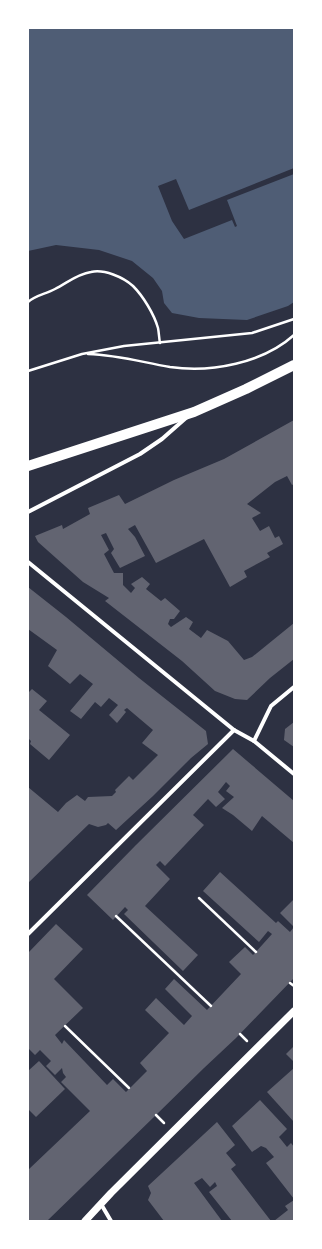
<svg xmlns="http://www.w3.org/2000/svg" width="322" height="1249" viewBox="0 0 322 1249" font-family="Raleway,sans-serif">
  <style>
    .water { fill: #4f5d75 }
    .pier { fill: #2d3142 }
    .building { fill: #626471 }
    .lines { fill: none; stroke-linecap: round; stroke-linejoin: round }
    .path { stroke: #fff; stroke-width: 2.5 }
    .minor { stroke: #fff; stroke-width: 4 }
    .tertiary { stroke: #fff; stroke-width: 7 }
    .primary { stroke: #fff; stroke-width: 10 }
  </style>
  <rect width="100%" height="100%" fill="#2d3142"/>
  <polygon class="water" points="28,28 294,28 294,302 288,306 247,320 199,318 172,313 164,303 162,291 153,278 132,261 99,250 56,245 28,251"/>
  <polygon class="pier" points="294,168 294,174 227,200 237,226 235,227 232,220 184,239 172,221 158,186 176,179 189,210"/>
  <g class="building">
    <polygon points="294,420 294,484 292,485 287,476 275,482 247,504 261,513 252,518 260,531 269,526 275,538 279,536 283,544 267,553 270,557 244,571 247,577 230,587 204,539 156,563 135,525 128,529 135,537 145,556 120,568 111,553 114,549 106,533 101,535 109,550 104,554 114,573 123,573 123,585 131,593 135,588 131,584 142,577 150,584 146,589 161,601 165,598 180,611 174,619 170,619 168,624 171,627 186,617 193,622 189,629 201,638 207,630 228,641 244,660 252,657 294,623 294,659 270,678 247,700 235,699 215,691 182,661 105,601 109,598 83,582 38,542 35,536 62,525 63,529 90,514 88,508 119,495 125,504 174,480 224,459"/>
    <polygon points="28,587 66,617 139,678 206,731 208,744 191,758 153,796 116,830 108,823 106,825 98,827 89,824 28,883 28,787 58,812 66,803 77,795 85,801 88,797 112,796 116,792 115,790 129,776 133,780 158,755 142,743 153,730 127,708 124,710 126,712 117,723 109,715 118,705 109,698 101,707 95,702 81,719 70,711 93,684 80,674 70,684 48,666 57,650 28,629"/>
    <polygon points="32,689 47,701 39,710 70,735 49,760 30,744 31,741 28,738 28,693"/>
    <polygon points="294,722 294,747 284,740 285,729"/>
    <polygon points="233,749 294,801 294,843 262,816 252,831 233,815 222,808 234,797 226,791 230,786 226,782 218,792 225,799 216,807 208,799 193,815 204,825 165,866 160,861 156,865 170,879 145,906 198,955 183,971 124,914 128,910 125,907 113,920 87,895 135,846"/>
    <polygon points="220,872 276,923 278,921 290,932 294,927 280,913 294,899 294,978 236,1038 204,1068 156,1115 47,1221 28,1221 28,1170 90,1111 61,1082 66,1077 63,1073 62,1068 55,1075 46,1066 51,1061 40,1050 35,1055 28,1048 28,953 56,924 83,949 54,979 83,1008 55,1035 62,1044 64,1040 107,1085 113,1079 126,1092 147,1071 140,1063 169,1033 145,1010 156,998 184,1025 192,1016 165,989 174,979 207,1010 241,974 229,962 245,947 253,955 272,934 268,931 259,942 203,891"/>
    <polygon points="294,1046 294,1062 286,1054"/>
    <polygon points="39,1061 65,1089 36,1117 28,1109 28,1071"/>
    <polygon points="294,1068 294,1122 267,1092"/>
    <polygon points="260,1100 287,1129 279,1137 287,1147 291,1143 294,1147 294,1199 266,1163 274,1157 266,1148 261,1146 252,1152 232,1126"/>
    <polygon points="217,1122 235,1145 226,1153 236,1165 231,1169 271,1221 232,1221 209,1192 217,1186 215,1182 210,1187 202,1178 194,1183 222,1221 164,1221 148,1200 151,1193 148,1186"/>
    <polygon points="294,1200 294,1221 274,1221 288,1210 285,1206"/>
  </g>
  <g class="lines">
    <g class="path">
      <path d="M28 302C36 295 46 294 55 289 67 283 77 274 91 272 104 269 123 277 133 286 143 296 154 314 158 328 159 333 159 338 160 343"/>
      <path d="M88 354C118 355 141 362 170 367 211 373 263 363 294 335"/>
      <polyline points="28,371 82,354 124,346 252,333 294,319"/>
      <polyline points="199,898 256,952"/>
      <polyline points="116,916 211,1006"/>
      <polyline points="290,983 294,986"/>
      <polyline points="65,1026 129,1088"/>
      <polyline points="240,1034 247,1041"/>
      <polyline points="156,1115 164,1123"/>
    </g>
    <g class="minor">
      <polyline points="28,512 140,454 162,439 187,417"/>
      <polyline points="28,562 234,730 254,741 294,774"/>
      <polyline points="254,741 271,706 294,687"/>
      <polyline points="28,934 234,730"/>
      <polyline points="101,1204 111,1221"/>
    </g>
    <polyline class="tertiary" points="85,1221 111,1193 294,1011"/>
    <polyline class="primary" points="28,466 194,412 246,389 294,365"/>
  </g>
  <rect width="322" height="1249" fill="none" stroke="#ffffff" stroke-width="58"/>
</svg>
